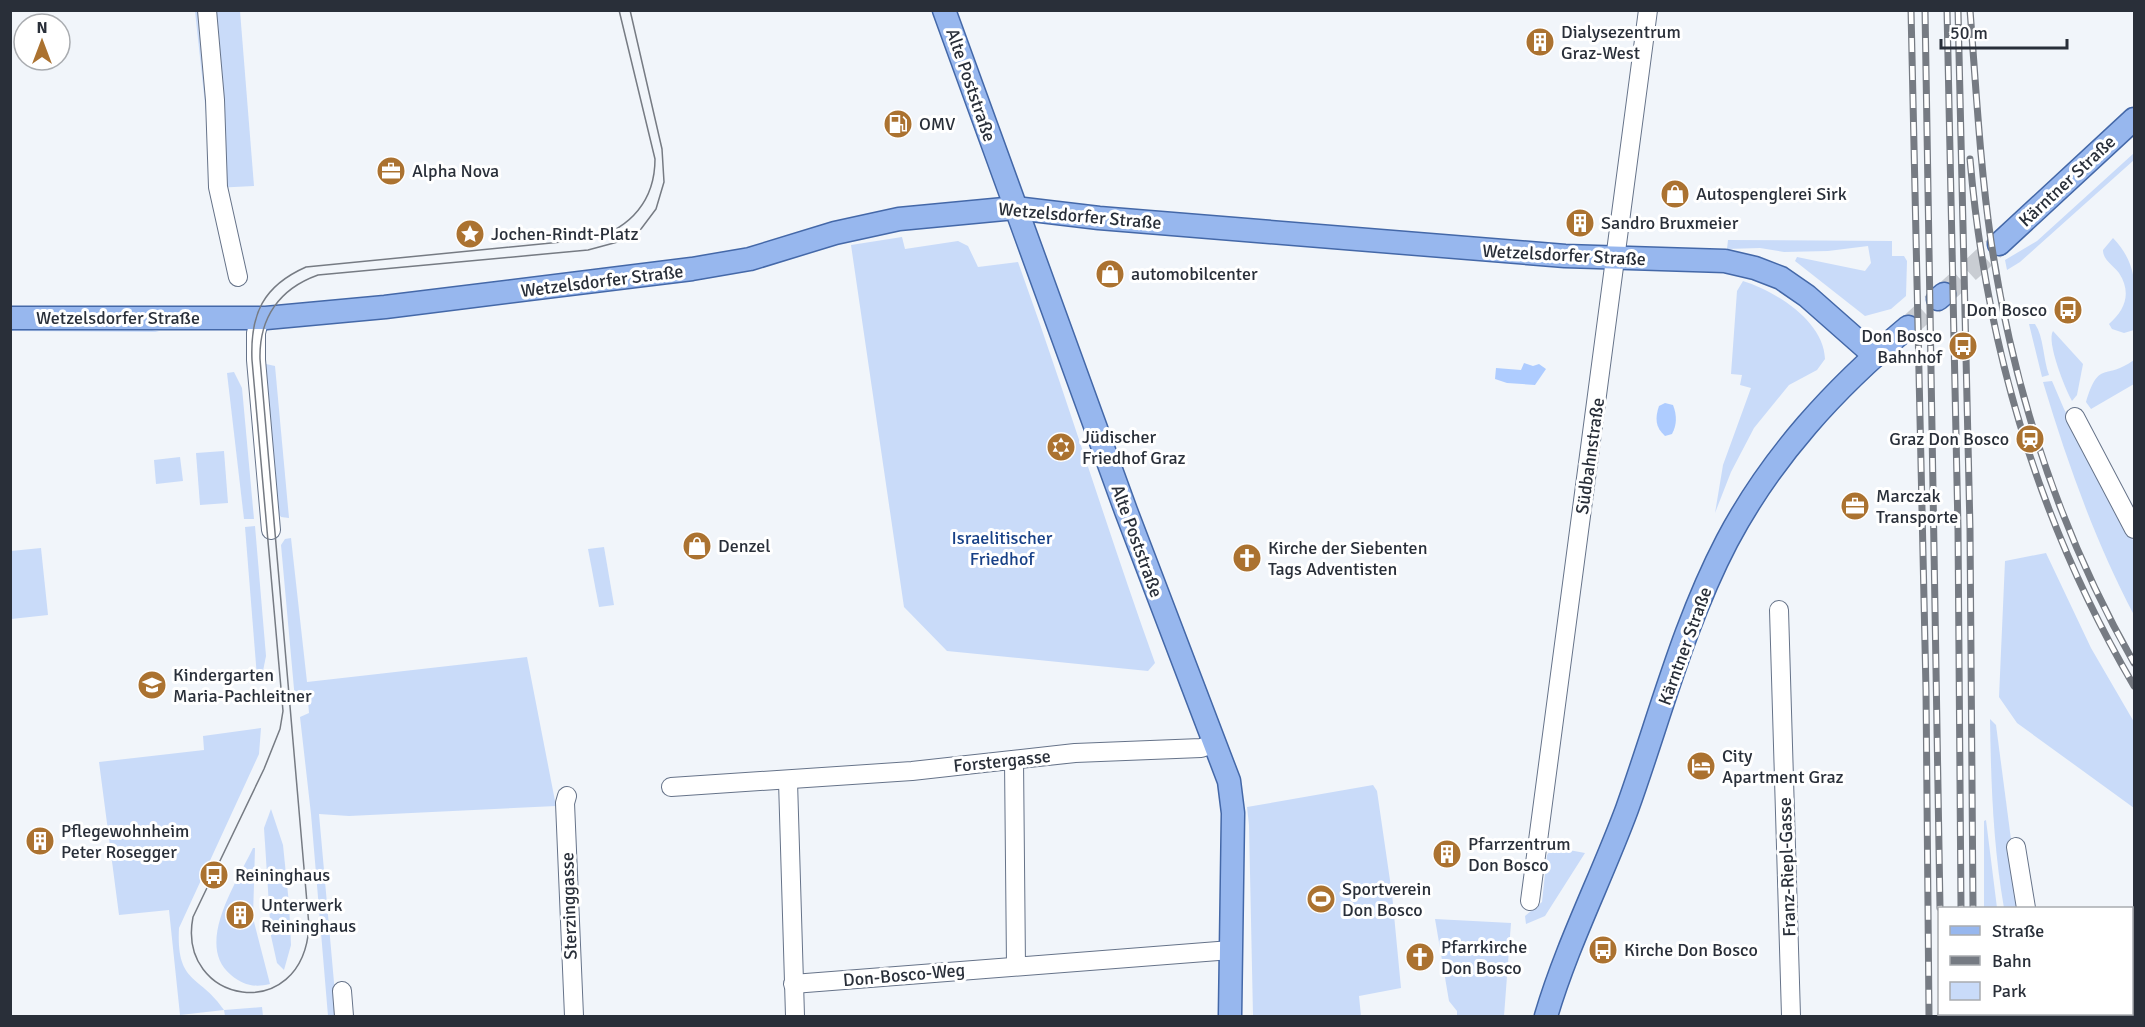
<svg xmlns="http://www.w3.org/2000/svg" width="2145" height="1027" viewBox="0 0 2145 1027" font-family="Signika,sans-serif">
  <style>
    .green { fill: #c9dbf9 }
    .water { fill: #aeccff }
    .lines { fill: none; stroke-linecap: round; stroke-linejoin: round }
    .major-tunnel { stroke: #c9cdd3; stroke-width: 22; stroke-dasharray: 22 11; stroke-linecap: butt }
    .minor-casing { stroke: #667389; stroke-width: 20 }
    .major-casing { stroke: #4468a8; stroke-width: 25 }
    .minor { stroke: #fff; stroke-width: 18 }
    .major { stroke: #97b7ee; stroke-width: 22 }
    .tram { stroke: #767b83; stroke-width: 1.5 }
    .rail-casing { stroke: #767b83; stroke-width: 7 }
    .rail { stroke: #fff; stroke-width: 4.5; stroke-dasharray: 14; stroke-linecap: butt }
    .labels { text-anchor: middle; stroke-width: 6; stroke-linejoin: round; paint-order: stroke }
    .poi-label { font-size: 18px; fill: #292f39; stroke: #fff; text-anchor: start }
    .street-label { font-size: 18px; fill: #292f39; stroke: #fff }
    .park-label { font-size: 18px; fill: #174087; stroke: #fff }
  </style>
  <rect width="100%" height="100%" fill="#f1f5fa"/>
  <g class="green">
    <polygon points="195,11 240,11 254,186 214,188"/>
    <polygon points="2134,153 2134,160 2020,262 2007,270 2005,260 2037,241"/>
    <path d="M902 237 905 249 958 241 968 246 978 267 1018 262C1066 395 1107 529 1155 663L1148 671 947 651 904 607 851 245Z"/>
    <path d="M2113 238C2140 266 2135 293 2134 330L2124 333 2112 329 2109 324C2125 310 2132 293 2119 273 2113 265 2103 260 2103 250Z"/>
    <polygon points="1728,240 1892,241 1892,256 1904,256 1907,261 1906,296 1891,309 1865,316 1795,261 1797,257 1865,271 1871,263 1868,246 1828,251 1784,252 1760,248 1727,249"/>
    <path d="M1743 281C1775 291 1824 321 1825 359L1817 370 1789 385 1754 428 1731 472 1715 513 1723 465 1751 388 1740 385 1742 375 1731 374 1737 291Z"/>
    <polygon points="11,324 145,328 159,332 11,331"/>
    <path d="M2029 324H2035C2044 337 2043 359 2049 375L2042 377Z"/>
    <path d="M2053 331 2083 364 2077 395 2072 401C2065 389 2046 341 2053 331Z"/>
    <path d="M2134 360V384L2091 409 2086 402C2099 359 2105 381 2134 360Z"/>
    <polygon points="266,364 275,366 289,518 281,517 277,511"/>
    <polygon points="234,372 242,388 254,519 244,519 227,373"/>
    <path d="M2052 381 2064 409 2134 542V615C2095 541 2067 462 2043 382Z"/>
    <polygon points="224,451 228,503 200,505 196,453"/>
    <polygon points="180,457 183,481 156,484 154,460"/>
    <polygon points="255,526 266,656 262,676 257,677 245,527"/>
    <polygon points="291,538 307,682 527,657 556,806 349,816 319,814 337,1016 328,1016 311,814 300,717 309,713 308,701 296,704 295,700 281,545 285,539"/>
    <polygon points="604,547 614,605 599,607 588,549"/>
    <polygon points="41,548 48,615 11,619 11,551"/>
    <polygon points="2046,553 2091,648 2134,722 2134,808 2017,723 1999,697 2005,561"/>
    <path d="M1990 719 1996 725 2020 908H2004C1993 845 1991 783 1990 719Z"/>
    <path d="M261 728 259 754 179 928C176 985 200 974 224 1010L262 1007 263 1016H225L224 1010 180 1015 169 910 119 915 99 762 204 750 203 736Z"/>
    <polygon points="1373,785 1377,791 1392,894 1401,988 1359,996 1361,1016 1253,1016 1249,825 1247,807"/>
    <polygon points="271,809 283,845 289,904 291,945 284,970 277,963 271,936 264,828"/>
    <polygon points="1986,820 1997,908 1984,908 1984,821"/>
    <polygon points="1553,847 1585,853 1545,916 1526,924 1525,916 1542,902 1547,855"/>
    <path d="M253 848H255L253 918 270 984C254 988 243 985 231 975 194 945 237 882 253 848Z"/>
    <polygon points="1435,919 1511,923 1504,1016 1457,1016 1457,1011 1449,1001"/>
  </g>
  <g class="water">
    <polygon points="1524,363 1533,366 1539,364 1546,369 1535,385 1507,383 1495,379 1496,368 1521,370"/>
    <path d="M1665 403 1673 405C1677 415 1677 425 1672 434L1665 436C1655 427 1655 418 1659 406Z"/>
  </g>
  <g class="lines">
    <g class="major-tunnel">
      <polyline points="1944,294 1999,244"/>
      <polyline points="1908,327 1938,299"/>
    </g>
    <g class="minor-casing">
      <g id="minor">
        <polyline points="207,10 215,100 218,187 238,277"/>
        <polyline points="260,318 256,333 256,360 271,530"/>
        <polyline points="2075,417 2134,529"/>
        <polyline points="1779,610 1791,1016"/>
        <polyline points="1014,760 1016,966"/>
        <polyline points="788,781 795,1016"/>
        <polyline points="671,787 912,771 1075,753 1201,748 1216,743"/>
        <polyline points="567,796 565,803 574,1016"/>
        <polyline points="2016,847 2026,908"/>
        <polyline points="1530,901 1648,10"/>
        <polyline points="2132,967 2134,966"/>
        <polyline points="793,984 1231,950"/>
        <polyline points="342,991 344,1016"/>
        <polyline points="2050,1014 2051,1016"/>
      </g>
    </g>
    <g class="major-casing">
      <g id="major">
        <polyline points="944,10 1126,511 1229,781 1233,813 1230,1016"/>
        <polyline points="1999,244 2134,119"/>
        <polyline points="1938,299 1944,294"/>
        <polyline points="10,318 266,318 385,307 692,269 750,259 835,233 899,219 1015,208 1099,218 1565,256 1725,261 1755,268 1781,278 1807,296 1875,356"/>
        <path d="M1546 1016C1567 945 1601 879 1627 809 1659 720 1683 625 1727 541 1772 456 1835 388 1908 327"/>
      </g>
    </g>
    <use href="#minor" class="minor"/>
    <use href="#major" class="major"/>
    <path class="tram" d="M619 10 655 159C655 200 631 228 592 239L306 267C263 286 250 314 252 360L283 711 280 729 264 769 193 917C176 1004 303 1027 309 926L260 359C259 318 279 289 318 275L588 250 625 240 641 229 656 209 664 182 662 149 630 10"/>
    <g class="rail-casing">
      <g id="rail">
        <polyline points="1911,10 1926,690 1929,1016"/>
        <polyline points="1925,10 1940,908"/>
        <polyline points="1947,10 1958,529 1961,908"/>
        <polyline points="1958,10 1970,529 1973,908"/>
        <path d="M1970 10C1976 87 1980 165 1991 241 2013 389 2060 533 2134 663"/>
        <path d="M1970 159C1986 346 2039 524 2134 686"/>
        <polyline points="1941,1014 1941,1016"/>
        <polyline points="1962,1014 1962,1016"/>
        <polyline points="1974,1014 1974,1016"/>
      </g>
    </g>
    <use href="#rail" class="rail"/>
  </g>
  <defs>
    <g id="building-disc" transform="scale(1.5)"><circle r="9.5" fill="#ab7230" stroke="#fff"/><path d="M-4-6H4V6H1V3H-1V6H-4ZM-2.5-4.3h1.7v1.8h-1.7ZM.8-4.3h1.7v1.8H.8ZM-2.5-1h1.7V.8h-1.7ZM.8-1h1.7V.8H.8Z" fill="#fff"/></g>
    <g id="fuel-disc" transform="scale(1.5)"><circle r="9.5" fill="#ab7230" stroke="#fff"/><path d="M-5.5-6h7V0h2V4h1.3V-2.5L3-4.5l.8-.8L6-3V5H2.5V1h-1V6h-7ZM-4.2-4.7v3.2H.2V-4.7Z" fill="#fff"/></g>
    <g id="office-disc" transform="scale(1.5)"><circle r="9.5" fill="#ab7230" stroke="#fff"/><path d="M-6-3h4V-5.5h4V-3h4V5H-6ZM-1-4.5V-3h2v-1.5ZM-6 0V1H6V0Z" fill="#fff"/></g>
    <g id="shop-disc" transform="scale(1.5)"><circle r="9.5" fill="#ab7230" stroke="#fff"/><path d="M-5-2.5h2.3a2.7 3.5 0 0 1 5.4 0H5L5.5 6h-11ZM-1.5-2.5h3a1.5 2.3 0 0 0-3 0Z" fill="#fff"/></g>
    <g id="sight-disc" transform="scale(1.5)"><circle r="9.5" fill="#ab7230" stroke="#fff"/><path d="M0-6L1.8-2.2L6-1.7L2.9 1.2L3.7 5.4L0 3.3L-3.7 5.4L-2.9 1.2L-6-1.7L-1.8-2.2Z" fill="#fff"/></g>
    <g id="bus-disc" transform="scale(1.5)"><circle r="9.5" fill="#ab7230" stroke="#fff"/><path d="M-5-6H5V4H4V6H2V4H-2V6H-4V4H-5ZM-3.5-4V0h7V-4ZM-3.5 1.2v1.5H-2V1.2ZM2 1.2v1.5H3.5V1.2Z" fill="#fff"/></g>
    <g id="station-disc" transform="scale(1.5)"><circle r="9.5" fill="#ab7230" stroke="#fff"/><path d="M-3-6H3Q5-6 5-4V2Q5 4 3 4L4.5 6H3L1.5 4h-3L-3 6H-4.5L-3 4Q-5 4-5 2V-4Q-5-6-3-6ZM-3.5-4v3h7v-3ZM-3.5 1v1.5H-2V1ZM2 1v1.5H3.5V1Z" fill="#fff"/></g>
    <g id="synagogue-disc" transform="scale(1.5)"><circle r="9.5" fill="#ab7230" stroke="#fff"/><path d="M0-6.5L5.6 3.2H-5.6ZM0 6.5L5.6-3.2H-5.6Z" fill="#fff"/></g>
    <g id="church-disc" transform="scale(1.5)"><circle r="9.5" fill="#ab7230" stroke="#fff"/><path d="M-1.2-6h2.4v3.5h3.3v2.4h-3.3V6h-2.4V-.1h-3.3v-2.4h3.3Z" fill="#fff"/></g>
    <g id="school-disc" transform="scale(1.5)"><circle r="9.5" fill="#ab7230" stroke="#fff"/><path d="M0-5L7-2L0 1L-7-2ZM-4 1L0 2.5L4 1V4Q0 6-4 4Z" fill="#fff"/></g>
    <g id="hotel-disc" transform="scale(1.5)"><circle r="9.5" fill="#ab7230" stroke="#fff"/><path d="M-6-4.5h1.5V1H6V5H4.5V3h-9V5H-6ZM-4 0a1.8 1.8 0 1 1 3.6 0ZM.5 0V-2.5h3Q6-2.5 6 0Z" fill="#fff"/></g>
    <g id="stadium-disc" transform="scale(1.5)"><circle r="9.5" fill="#ab7230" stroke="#fff"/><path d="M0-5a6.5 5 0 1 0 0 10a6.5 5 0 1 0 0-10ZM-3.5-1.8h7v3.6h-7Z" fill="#fff"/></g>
  </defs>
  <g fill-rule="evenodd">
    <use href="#building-disc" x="1540" y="42"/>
    <use href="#fuel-disc" x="898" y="124"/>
    <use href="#office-disc" x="391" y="171"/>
    <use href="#shop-disc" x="1675" y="194"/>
    <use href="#building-disc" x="1580" y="223"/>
    <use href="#sight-disc" x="470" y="234"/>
    <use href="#shop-disc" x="1110" y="274"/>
    <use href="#bus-disc" x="2068" y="310"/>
    <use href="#bus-disc" x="1963" y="346"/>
    <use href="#station-disc" x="2030" y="439"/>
    <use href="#synagogue-disc" x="1061" y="447"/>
    <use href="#office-disc" x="1855" y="506"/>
    <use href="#shop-disc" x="697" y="546"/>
    <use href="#church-disc" x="1247" y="558"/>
    <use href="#school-disc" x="152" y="685"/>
    <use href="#hotel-disc" x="1701" y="766"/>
    <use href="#building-disc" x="40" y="841"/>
    <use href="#building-disc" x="1447" y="854"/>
    <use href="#bus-disc" x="214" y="875"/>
    <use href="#stadium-disc" x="1321" y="899"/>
    <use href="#building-disc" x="240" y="915"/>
    <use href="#bus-disc" x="1603" y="950"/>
    <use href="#church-disc" x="1420" y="957"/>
  </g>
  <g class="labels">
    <g class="poi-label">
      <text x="1561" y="38">Dialysezentrum<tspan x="1561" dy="21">Graz-West</tspan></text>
      <text x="919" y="130">OMV</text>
      <text x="412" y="177">Alpha Nova</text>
      <text x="1696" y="200">Autospenglerei Sirk</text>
      <text x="1601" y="229">Sandro Bruxmeier</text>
      <text x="491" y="240">Jochen-Rindt-Platz</text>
      <text x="1131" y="280">automobilcenter</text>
      <text x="2047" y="316" text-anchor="end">Don Bosco</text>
      <text x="1942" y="342" text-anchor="end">Don Bosco<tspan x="1942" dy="21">Bahnhof</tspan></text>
      <text x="1082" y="443">Jüdischer<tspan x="1082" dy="21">Friedhof Graz</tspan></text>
      <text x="2009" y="445" text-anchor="end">Graz Don Bosco</text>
      <text x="1876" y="502">Marczak<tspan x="1876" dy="21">Transporte</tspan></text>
      <text x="718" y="552">Denzel</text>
      <text x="1268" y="554">Kirche der Siebenten<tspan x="1268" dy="21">Tags Adventisten</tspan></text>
      <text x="173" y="681">Kindergarten<tspan x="173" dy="21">Maria-Pachleitner</tspan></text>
      <text x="1722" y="762">City<tspan x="1722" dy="21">Apartment Graz</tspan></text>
      <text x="61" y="837">Pflegewohnheim<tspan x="61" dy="21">Peter Rosegger</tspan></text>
      <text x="1468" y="850">Pfarrzentrum<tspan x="1468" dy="21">Don Bosco</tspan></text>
      <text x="235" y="881">Reininghaus</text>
      <text x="1342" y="895">Sportverein<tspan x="1342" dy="21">Don Bosco</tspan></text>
      <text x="261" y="911">Unterwerk<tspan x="261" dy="21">Reininghaus</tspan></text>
      <text x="1441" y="953">Pfarrkirche<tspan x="1441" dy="21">Don Bosco</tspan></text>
      <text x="1624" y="956">Kirche Don Bosco</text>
    </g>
    <g class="street-label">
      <text transform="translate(971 85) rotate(71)" y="6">Alte Poststraße</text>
      <text transform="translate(2067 181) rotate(-43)" y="6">Kärntner Straße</text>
      <text transform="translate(1080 216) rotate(5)" y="6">Wetzelsdorfer Straße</text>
      <text transform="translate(1564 255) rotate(3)" y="6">Wetzelsdorfer Straße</text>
      <text transform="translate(602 281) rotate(-7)" y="6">Wetzelsdorfer Straße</text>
      <text x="118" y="324">Wetzelsdorfer Straße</text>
      <text transform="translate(1590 456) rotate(-82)" y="6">Südbahnstraße</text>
      <text transform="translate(1137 541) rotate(70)" y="6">Alte Poststraße</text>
      <text transform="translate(1685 646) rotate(-70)" y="6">Kärntner Straße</text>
      <text transform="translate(1002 761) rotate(-6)" y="6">Forstergasse</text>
      <text transform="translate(1787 867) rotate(-92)" y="6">Franz-Riepl-Gasse</text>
      <text transform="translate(569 906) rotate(-92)" y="6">Sterzinggasse</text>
      <text transform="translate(904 975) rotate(-5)" y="6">Don-Bosco-Weg</text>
    </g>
    <g class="park-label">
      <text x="1002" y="544">Israelitischer<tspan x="1002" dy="21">Friedhof</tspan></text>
    </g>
  </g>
  <rect width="2145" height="1027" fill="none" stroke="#292f39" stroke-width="24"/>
  <rect x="1938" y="907" width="195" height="108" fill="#ffffff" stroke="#a9acb0" stroke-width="1.5"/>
  <rect x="1950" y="926" width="30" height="9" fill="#97b7ee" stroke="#a9acb0" stroke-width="1.5"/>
  <text x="1992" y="937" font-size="18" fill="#292f39">Straße</text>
  <rect x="1950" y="956" width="30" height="9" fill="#767b83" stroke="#a9acb0" stroke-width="1.5"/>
  <text x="1992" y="967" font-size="18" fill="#292f39">Bahn</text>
  <rect x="1950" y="982" width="30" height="18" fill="#c9dbf9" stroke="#a9acb0" stroke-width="1.5"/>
  <text x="1992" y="997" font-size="18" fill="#292f39">Park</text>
  <g transform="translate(42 42)"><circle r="28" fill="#ffffff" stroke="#a9acb0" stroke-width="1.5"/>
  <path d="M0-4.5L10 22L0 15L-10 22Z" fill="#ab7230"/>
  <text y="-9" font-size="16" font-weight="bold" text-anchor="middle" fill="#292f39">N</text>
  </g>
  <path d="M1941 39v9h126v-9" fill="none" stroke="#292f39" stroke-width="3"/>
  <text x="1950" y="39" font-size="18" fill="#292f39" stroke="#ffffff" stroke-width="4.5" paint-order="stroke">50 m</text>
</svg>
